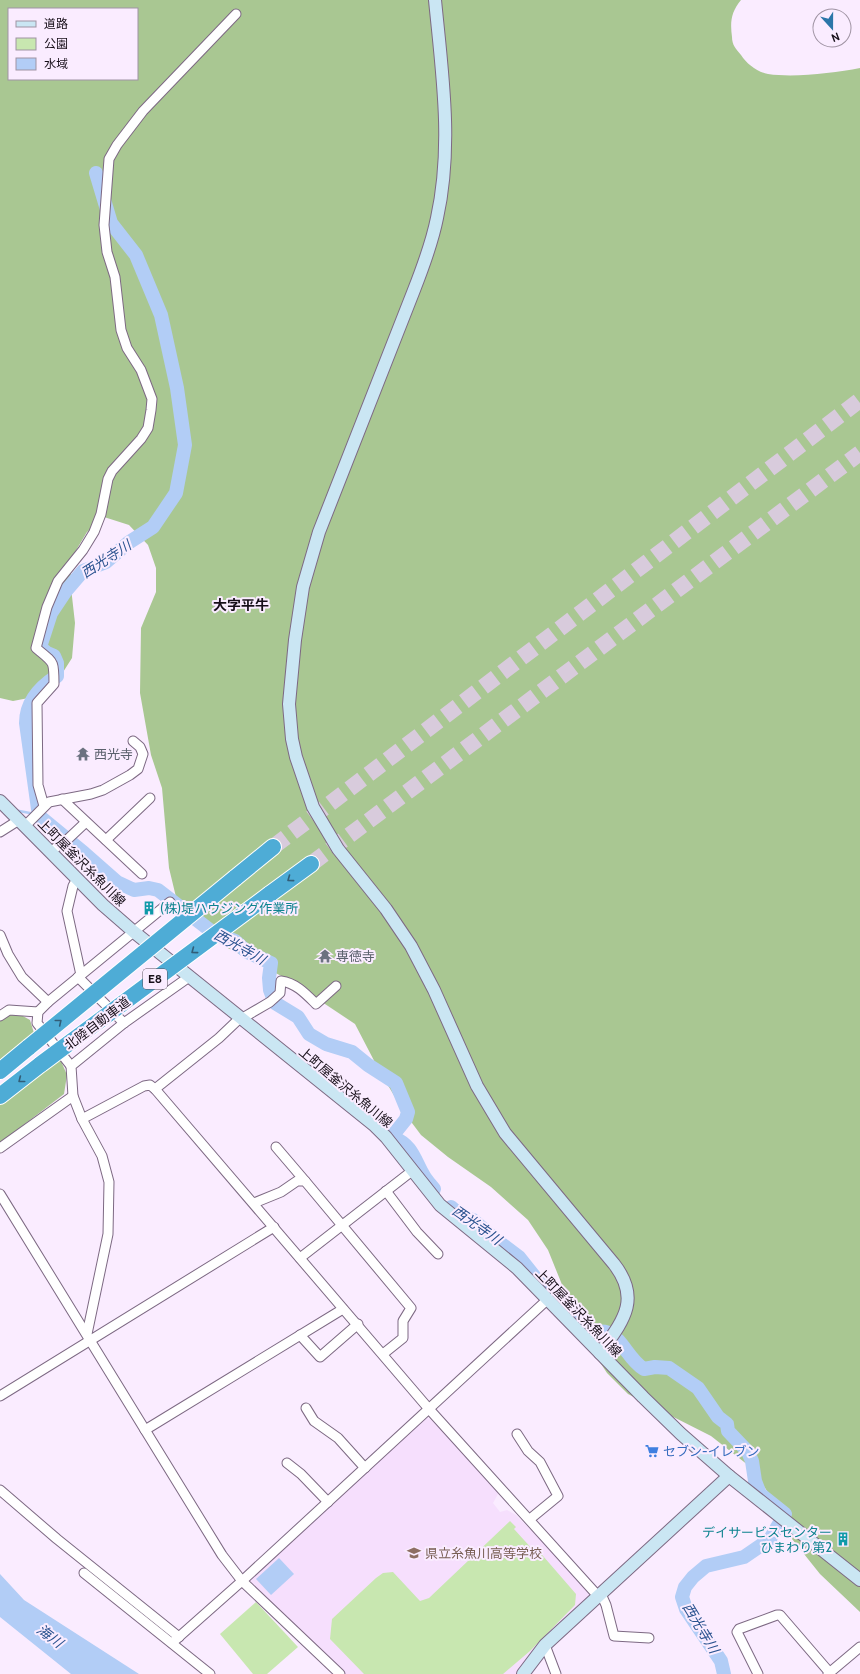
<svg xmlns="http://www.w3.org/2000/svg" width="860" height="1674" viewBox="0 0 860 1674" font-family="Cabin,'Noto Sans JP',sans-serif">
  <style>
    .built { fill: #f6dffd }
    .green { fill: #c8e7b0 }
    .forest { fill: #a9c792; fill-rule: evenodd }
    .water { fill: #b2cdf6 }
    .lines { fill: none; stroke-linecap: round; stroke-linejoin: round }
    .stream { stroke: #b2cdf6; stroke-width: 2.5 }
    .river { stroke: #b2cdf6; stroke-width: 14 }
    .highway-tunnel { stroke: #d8cbdc; stroke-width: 16; stroke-dasharray: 16 8; stroke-linecap: butt }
    .street-casing { stroke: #7d6983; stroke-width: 11 }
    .secondary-casing { stroke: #7d6983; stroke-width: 14 }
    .highway-casing { stroke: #fff; stroke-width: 18 }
    .street { stroke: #fff; stroke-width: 9 }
    .secondary { stroke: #cae6f3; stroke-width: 12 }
    .highway { stroke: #4eacd6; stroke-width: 16 }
    .highway-bridge-casing { stroke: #fff; stroke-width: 18; stroke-linecap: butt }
    .highway-bridge { stroke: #4eacd6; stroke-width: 16 }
    .oneway { stroke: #325d77 }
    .labels { text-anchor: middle; stroke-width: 4; stroke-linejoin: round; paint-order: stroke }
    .shield { fill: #faecff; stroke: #5a515d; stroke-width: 1 }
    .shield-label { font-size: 12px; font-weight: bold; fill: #160e18 }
    .worship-label { font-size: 13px; fill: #5b616d; stroke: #faecff; text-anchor: start }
    .street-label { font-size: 13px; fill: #160e18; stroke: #faecff }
    .culture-label { font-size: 13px; fill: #0d838f; stroke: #faecff; text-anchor: start }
    .shop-label { font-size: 13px; fill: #366cbe; stroke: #faecff; text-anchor: start }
    .education-label { font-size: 13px; fill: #785e54; stroke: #faecff; text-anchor: start }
    .water-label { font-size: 14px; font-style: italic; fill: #29528f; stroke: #faecff }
    .neighbourhood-label { font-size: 14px; font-weight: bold; fill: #160e18; stroke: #faecff }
  </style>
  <rect width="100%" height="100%" fill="#faecff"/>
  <polygon class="built" points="425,1417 430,1419 438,1427 498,1491 498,1494 493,1503 500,1512 507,1510 516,1515 565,1565 589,1594 588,1602 518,1674 343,1674 256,1591 249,1579"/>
  <g class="green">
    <polygon points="510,1521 516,1527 514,1529 534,1551 537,1549 576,1594 575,1605 530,1651 503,1674 364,1674 330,1639 332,1619 376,1578 383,1573 393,1572 420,1601 429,1598"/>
    <polygon points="256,1602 298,1647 267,1674 253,1674 220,1634"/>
  </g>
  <g class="forest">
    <path d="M0 0H741C731 12 730 22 732 37 732 45 736 49 741 55 747 64 757 72 768 74 794 78 834 73 860 68V1612L820 1574 792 1539 774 1502 753 1469 711 1436 628 1394 607 1373 578 1329 565 1292 548 1250 528 1220 491 1187 448 1157 421 1135 406 1115 381 1074 355 1024 289 980 220 944 193 923 176 897 169 868 162 788 151 755 140 693 141 628 156 592V568L148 545 129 525 104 517 87 532 75 552 70 579 75 623 72 658 58 680 39 696 13 701 0 698ZM9 9H137V79H9Z"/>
    <polygon points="10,1014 21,1015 30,1020 34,1033 0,1060 0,1021"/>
    <polygon points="56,1061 61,1061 67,1075 64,1094 0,1143 0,1104"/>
  </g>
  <g class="water">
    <polygon points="279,1558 294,1574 271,1595 256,1579"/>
    <polygon points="0,1574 24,1600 139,1674 71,1674 0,1617"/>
  </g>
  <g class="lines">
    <polyline class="stream" points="14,810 35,814"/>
    <g class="river">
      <path d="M96 173 111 223 136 255 161 315 177 388 185 445 176 493 153 527 128 543 106 562 83 571 65 592 51 613 40 647 47 653 54 656 57 663V676C40 687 26 702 26 723L39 816 84 853 117 882 134 890 149 888 158 890 211 931 235 941 247 952 271 963 269 978 270 990 275 1003 298 1017 309 1034 326 1044 352 1052 368 1065 396 1083 408 1112 406 1119 394 1134V1138C413 1145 415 1162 424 1176 427 1181 431 1185 434 1189"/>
      <path d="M451 1207 462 1217 473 1220 495 1239 519 1257 542 1286 555 1299 569 1309 572 1316 587 1331C593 1332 603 1330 609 1333 623 1340 629 1360 644 1369L655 1367 669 1368 698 1388 718 1417 727 1424 728 1431 748 1452 752 1461 755 1481 760 1494 785 1514 770 1539 744 1557 706 1566 693 1577 685 1587 682 1597 686 1609 721 1661 724 1674"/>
    </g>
    <g class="highway-tunnel">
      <polyline points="273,847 860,400"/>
      <polyline points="311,864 860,453"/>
    </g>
    <g class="street-casing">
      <g id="street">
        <polyline points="62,799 142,874"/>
        <path d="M44 806 38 785 37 703 54 684C54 660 54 663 36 648L47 607 58 581 83 550 94 532 101 514 108 479 112 471 141 439 148 428 151 410 152 399 141 370 127 348 121 330 115 277 107 252 104 225 109 159 117 145 143 111 236 14"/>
        <polyline points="25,826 49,802 91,794 103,790 130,775 138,769 143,754 140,747 133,741"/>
        <polyline points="0,832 19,820"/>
        <polyline points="106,840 150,798"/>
        <polyline points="50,852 69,838 86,822"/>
        <polyline points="77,879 73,886 67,911 81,975"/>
        <polyline points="0,935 8,954 22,977 48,1002 170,902"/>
        <polyline points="78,977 124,1023 71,1066 73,1096 82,1119 144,1086 150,1085 155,1089 429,1409 598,1596"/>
        <polyline points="48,1002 38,1012 37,1023 71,1066"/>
        <polyline points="0,1016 9,1010 38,1012"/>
        <path d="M241 1019 270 1002 280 993 281 981C296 983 306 994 316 1004L336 986"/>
        <polyline points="124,1023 189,977"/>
        <polyline points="155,1089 219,1038 240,1018"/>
        <polyline points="82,1119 102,1156 109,1182 108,1234 87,1334"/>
        <polyline points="276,1147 305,1181"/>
        <polyline points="0,1148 73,1096"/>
        <polyline points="386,1191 417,1232 438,1254"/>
        <polyline points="0,1194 222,1555 242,1581 340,1674"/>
        <polyline points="254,1203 281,1192 297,1181 305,1181 411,1308 403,1321 403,1338 383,1354"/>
        <polyline points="300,1258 412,1171"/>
        <polyline points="300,1335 320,1357 358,1324"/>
        <polyline points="0,1396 274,1227"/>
        <polyline points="306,1408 314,1421 338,1438 365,1468"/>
        <polyline points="145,1430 343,1309"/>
        <polyline points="517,1434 528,1451 540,1462 558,1496 530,1519"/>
        <polyline points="287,1463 301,1474 328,1502"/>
        <polyline points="0,1490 57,1539 179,1637"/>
        <polyline points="84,1573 210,1674"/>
        <polyline points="601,1594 606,1605 614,1636 649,1638"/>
        <polyline points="172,1643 242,1581 547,1300"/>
        <polyline points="545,1645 556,1674"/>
        <polyline points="758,1674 737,1632 739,1629 777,1615 780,1615 830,1673"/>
        <polyline points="828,1674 860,1647"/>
      </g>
    </g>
    <g class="secondary-casing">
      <g id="secondary">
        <path d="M435 0C442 72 453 146 437 218 432 243 423 267 414 290L319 532 303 587 295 640 289 704 292 739 296 757 313 807 338 849 386 909 411 946 434 990 477 1086 505 1133 614 1264C642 1300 622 1322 600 1353"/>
        <polyline points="0,801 103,905 134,932 374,1125 386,1137 440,1205 517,1268 643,1397 681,1434 729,1476 860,1580"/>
        <polyline points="523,1674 545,1645 729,1476"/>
      </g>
    </g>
    <g class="highway-casing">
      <g id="highway">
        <polyline points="235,878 273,847"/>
        <polyline points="270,894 311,864"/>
        <polyline points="0,1071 29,1047"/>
        <polyline points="0,1096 41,1064"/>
      </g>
    </g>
    <use href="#street" class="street"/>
    <use href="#secondary" class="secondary"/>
    <use href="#highway" class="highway"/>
    <g class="highway-bridge-casing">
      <g id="highway-bridge">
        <polyline points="29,1047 235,878"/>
        <polyline points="41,1064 270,894"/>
      </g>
    </g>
    <use href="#highway-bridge" class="highway-bridge"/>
  </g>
  <defs><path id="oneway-chevron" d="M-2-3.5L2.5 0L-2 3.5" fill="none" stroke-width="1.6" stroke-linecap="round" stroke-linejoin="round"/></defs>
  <g class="oneway">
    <use href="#oneway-chevron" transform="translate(290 879) rotate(144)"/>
    <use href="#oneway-chevron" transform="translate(194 951) rotate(143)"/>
    <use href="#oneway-chevron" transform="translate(59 1022) rotate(-39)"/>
    <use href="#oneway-chevron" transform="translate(21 1080) rotate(142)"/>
  </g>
  <defs>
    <g id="temple-bare" transform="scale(1.08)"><path d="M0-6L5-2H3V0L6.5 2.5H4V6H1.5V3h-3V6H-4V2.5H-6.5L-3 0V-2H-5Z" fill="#6b7280" stroke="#faecff" stroke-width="2.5" paint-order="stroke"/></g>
    <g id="building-bare" transform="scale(1.08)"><path d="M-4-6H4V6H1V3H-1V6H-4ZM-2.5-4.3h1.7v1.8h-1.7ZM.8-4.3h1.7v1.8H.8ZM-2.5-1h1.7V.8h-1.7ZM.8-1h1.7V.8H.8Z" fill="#0f9aa8" stroke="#faecff" stroke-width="2.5" paint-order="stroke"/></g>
    <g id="supermarket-bare" transform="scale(1.08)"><path d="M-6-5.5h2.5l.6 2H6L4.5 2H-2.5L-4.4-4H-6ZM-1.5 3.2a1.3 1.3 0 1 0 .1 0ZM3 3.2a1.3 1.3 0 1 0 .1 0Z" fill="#3f7fe0" stroke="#faecff" stroke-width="2.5" paint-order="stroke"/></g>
    <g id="school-bare" transform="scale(1.08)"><path d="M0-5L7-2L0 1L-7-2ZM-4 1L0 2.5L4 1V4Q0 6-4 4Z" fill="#8d6e63" stroke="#faecff" stroke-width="2.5" paint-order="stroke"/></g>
  </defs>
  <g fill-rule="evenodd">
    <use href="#temple-bare" x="83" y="754"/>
    <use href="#building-bare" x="149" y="908"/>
    <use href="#temple-bare" x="325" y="956"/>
    <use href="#supermarket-bare" x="652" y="1451"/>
    <use href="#building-bare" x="843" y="1539"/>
    <use href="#school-bare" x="414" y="1553"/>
  </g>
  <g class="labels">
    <rect class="shield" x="143" y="969" width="24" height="20" rx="3"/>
    <g class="shield-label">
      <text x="155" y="983">E8</text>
    </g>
    <g class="worship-label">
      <text x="94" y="759">西光寺</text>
      <text x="336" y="961">専徳寺</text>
    </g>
    <g class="street-label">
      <text transform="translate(82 862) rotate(45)" y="5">上町屋釜沢糸魚川線</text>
      <text transform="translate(97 1023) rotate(-37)" y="5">北陸自動車道</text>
      <text transform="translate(346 1087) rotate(40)" y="5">上町屋釜沢糸魚川線</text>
      <text transform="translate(579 1312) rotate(46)" y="5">上町屋釜沢糸魚川線</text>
    </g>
    <g class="culture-label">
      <text x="160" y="913">(株)堤ハウジング作業所</text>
      <text x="832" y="1537" text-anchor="end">デイサービスセンター<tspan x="832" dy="15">ひまわり第2</tspan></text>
    </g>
    <g class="shop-label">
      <text x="663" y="1456">セブン-イレブン</text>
    </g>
    <g class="education-label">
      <text x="425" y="1558">県立糸魚川高等学校</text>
    </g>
    <g class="water-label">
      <text transform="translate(106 559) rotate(-33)" y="5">西光寺川</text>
      <text transform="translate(240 947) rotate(29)" y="5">西光寺川</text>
      <text transform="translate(477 1225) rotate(35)" y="5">西光寺川</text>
      <text transform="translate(701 1628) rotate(59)" y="5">西光寺川</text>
      <text transform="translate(50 1636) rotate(37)" y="5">海川</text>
    </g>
    <g class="neighbourhood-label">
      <text x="241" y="610">大字平牛</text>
    </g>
  </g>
  <rect x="8" y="8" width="130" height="72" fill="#faecff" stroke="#9f93a3"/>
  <rect x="16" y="21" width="20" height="6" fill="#cae6f3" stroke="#9f93a3"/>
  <text x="44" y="28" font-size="12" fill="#160e18">道路</text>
  <rect x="16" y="38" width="20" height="12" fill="#c8e7b0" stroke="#9f93a3"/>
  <text x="44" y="48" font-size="12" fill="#160e18">公園</text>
  <rect x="16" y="58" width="20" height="12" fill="#b2cdf6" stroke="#9f93a3"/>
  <text x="44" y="68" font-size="12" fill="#160e18">水域</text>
  <g transform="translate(832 28) rotate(159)"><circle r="19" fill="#faecff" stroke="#9f93a3"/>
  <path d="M0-3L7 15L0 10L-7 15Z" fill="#2b76a9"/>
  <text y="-6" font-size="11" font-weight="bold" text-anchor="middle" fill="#160e18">N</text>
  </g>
</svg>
